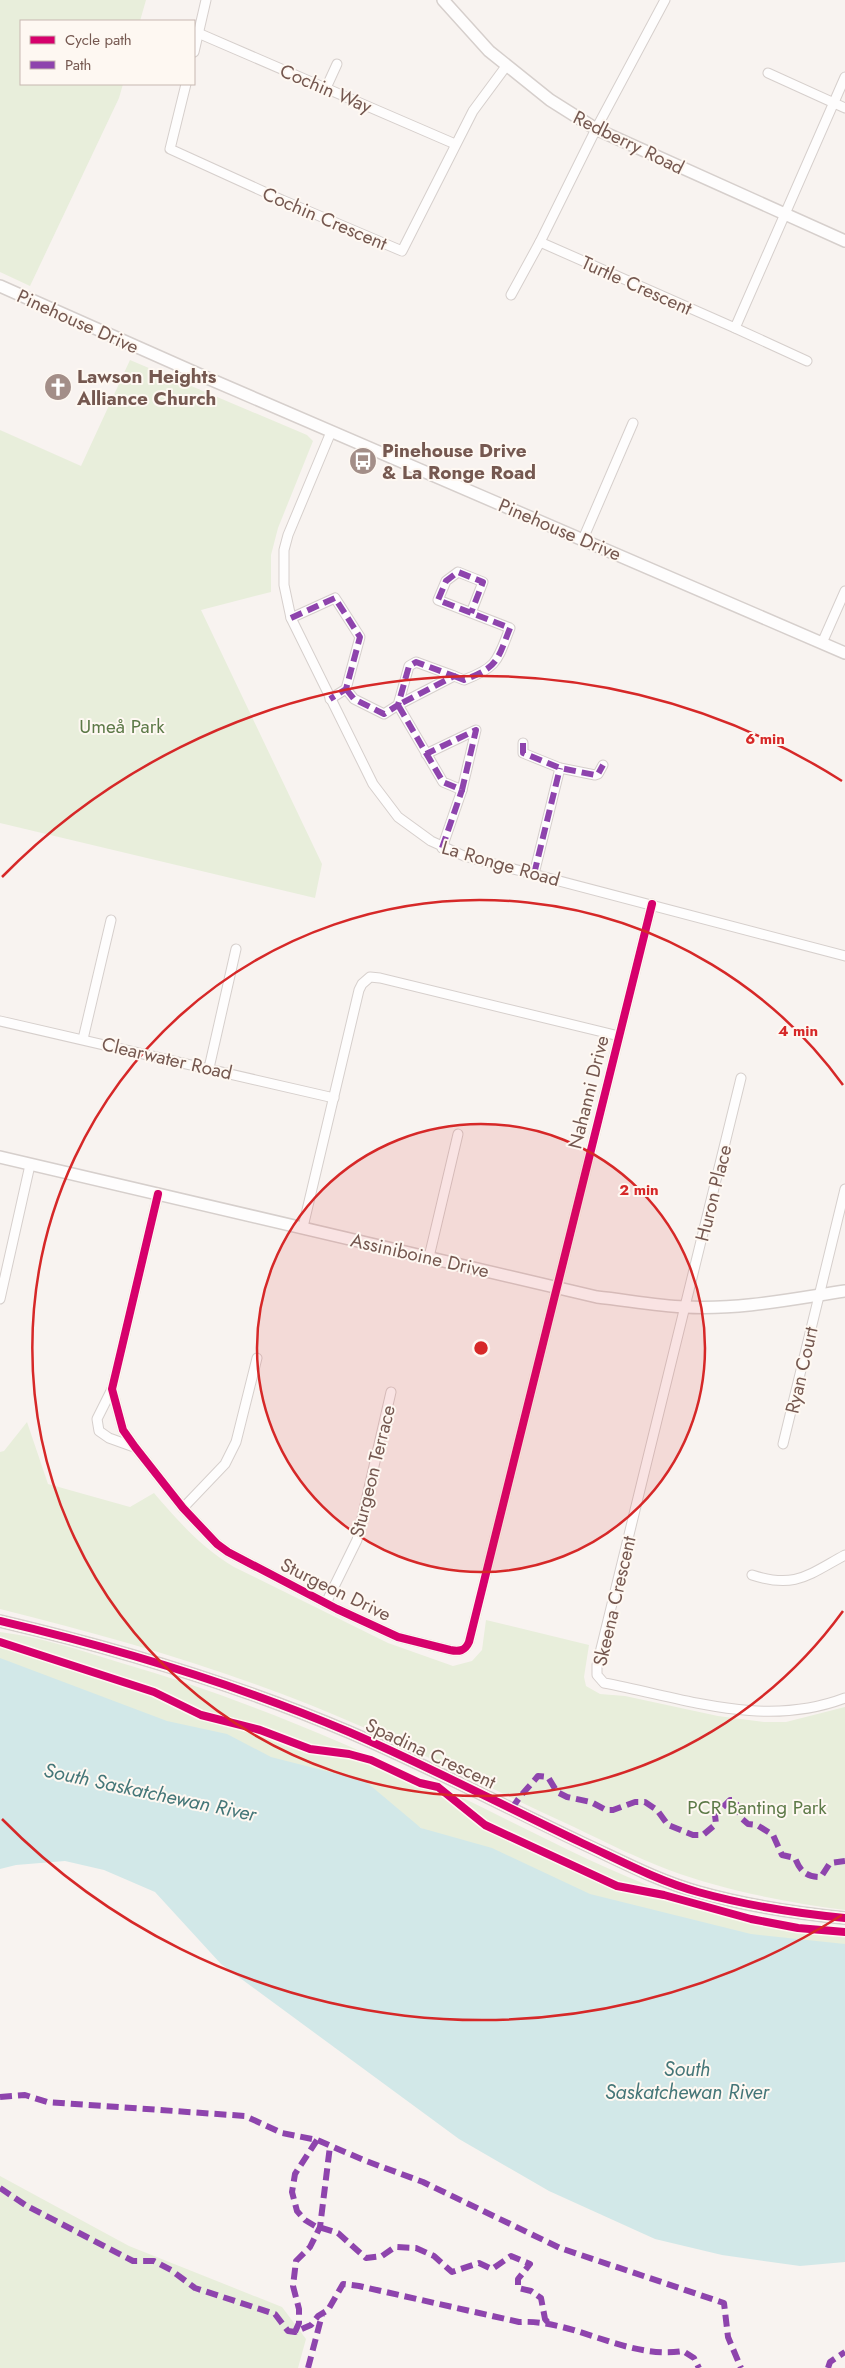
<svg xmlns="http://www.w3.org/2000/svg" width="845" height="2368" viewBox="0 0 845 2368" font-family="Jost,sans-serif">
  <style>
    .green { fill: #e8eedb }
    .water { fill: #d2e8e8 }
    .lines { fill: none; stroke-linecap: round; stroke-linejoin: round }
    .minor-casing { stroke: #d6cfcc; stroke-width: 11 }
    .tertiary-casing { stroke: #d6cfcc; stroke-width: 14 }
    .minor { stroke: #fefdfd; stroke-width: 9 }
    .tertiary { stroke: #fefdfd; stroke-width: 11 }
    .quiet { stroke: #8e44ad; stroke-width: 6; stroke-dasharray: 12 6; stroke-linecap: butt }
    .cycleway-casing { stroke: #fef8f2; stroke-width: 11 }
    .cycleway { stroke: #d6006c; stroke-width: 8 }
    .ring { fill: none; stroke: #d62828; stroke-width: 2.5 }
    .labels { text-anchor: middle; stroke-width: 4; stroke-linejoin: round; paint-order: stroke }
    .street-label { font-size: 19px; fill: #755850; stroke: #fef8f2 }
    .poi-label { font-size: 19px; font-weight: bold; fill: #755850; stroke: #fef8f2; text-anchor: start }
    .park-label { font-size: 19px; fill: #5d7a48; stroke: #fef8f2 }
    .water-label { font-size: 20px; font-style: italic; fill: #447678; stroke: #fef8f2 }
    .centre { fill: #d62828; stroke: #fef8f2; stroke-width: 2.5 }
    .ring-label { font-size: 15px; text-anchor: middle; font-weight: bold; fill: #d62828; stroke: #fef8f2; stroke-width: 4; stroke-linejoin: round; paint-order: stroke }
  </style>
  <rect width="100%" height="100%" fill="#f8f3f0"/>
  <g class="green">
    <polygon points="0,0 146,0 140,21 21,21 21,84 123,84 119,98 30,286 0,272"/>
    <polygon points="130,360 307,435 313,441 278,528 271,555 271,592 201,610 322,864 315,898 0,823 0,430 81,466"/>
    <path d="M27 1422 48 1484 130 1507 154 1493C178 1521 203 1549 234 1567L388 1643 453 1666 472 1661 482 1650 486 1620 589 1645 584 1677 586 1686 600 1694 625 1696 718 1716 764 1722H786L845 1707V1910C785 1902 726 1891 669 1870 637 1858 605 1842 574 1827 504 1795 436 1760 365 1728 248 1676 125 1640 0 1609V1452L4 1451Z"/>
    <path d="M0 1632C40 1637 80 1650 118 1662 238 1696 351 1745 463 1798 531 1831 598 1867 668 1893 725 1914 785 1925 845 1928V1953L614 1909 442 1840 338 1780 0 1667Z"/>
    <polygon points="0,2176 129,2246 282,2307 306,2339 298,2368 0,2368"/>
  </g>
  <polygon class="water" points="0,1658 167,1721 227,1734 271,1757 365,1781 421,1828 492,1848 590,1894 751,1934 845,1944 845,2262 800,2266 722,2255 655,2239 549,2191 459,2139 221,1964 155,1892 104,1870 65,1861 16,1865 0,1869"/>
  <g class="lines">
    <g class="minor-casing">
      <g id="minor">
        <polyline points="665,0 596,129 540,242 735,328 845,77"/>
        <polyline points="198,33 455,144"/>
        <polyline points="194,52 206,0"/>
        <polyline points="768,73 845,108"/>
        <polyline points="186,84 170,149 282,200 402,251 473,111 507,65"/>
        <polyline points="326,88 337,64"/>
        <polyline points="511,295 540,242"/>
        <polyline points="735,328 807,361"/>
        <polyline points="331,432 288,535 284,550 284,585 291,618 373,784 398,817 431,841 464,856 845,956"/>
        <polyline points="583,539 633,423"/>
        <polyline points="291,618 335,598 360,637 346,689 330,699"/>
        <polyline points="822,643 845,591"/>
        <path d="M454 676 464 680C498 667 497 661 510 628L438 600 446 581 458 572 483 582 471 613"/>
        <polyline points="346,689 354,699 384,714 398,705 409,666 416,662 454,676 398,705 443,782 462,790 476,730 426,754"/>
        <polyline points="523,743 523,753 560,768 595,775 598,774 603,765"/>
        <polyline points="442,848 462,790"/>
        <polyline points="534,874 560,768"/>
        <polyline points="0,1021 334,1098"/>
        <polyline points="83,1039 111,920"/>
        <polyline points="209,1068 236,949"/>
        <path d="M741 1078 597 1665V1675L604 1683C685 1698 764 1729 845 1698"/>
        <path d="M158 1194 112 1389 123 1430 135 1447 183 1508 217 1544 228 1552 337 1609 398 1637 450 1650C459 1652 465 1651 469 1642L652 904"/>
        <polyline points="303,1227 359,990 362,984 370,977 380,978 619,1036"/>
        <polyline points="429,1257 458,1134"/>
        <polyline points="0,1299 30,1165"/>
        <polyline points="112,1389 97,1419 99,1431 109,1438 134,1447"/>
        <polyline points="783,1444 845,1189"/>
        <polyline points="183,1508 225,1464 236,1442 257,1358"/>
        <path d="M752 1575C795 1589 808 1575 845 1555"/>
        <polyline points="326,1603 357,1540 391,1392"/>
      </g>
    </g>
    <g class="tertiary-casing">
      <g id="tertiary">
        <polyline points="443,0 489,51 550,100 596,129 845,241"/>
        <polyline points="0,286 205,377 845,653"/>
        <path d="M0 1157 597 1297C626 1300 656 1306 685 1307 739 1310 792 1299 845 1291"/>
        <path d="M0 1621C119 1649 236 1684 349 1732 428 1766 504 1806 582 1843 619 1860 658 1881 698 1892 748 1906 794 1913 845 1918"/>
      </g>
    </g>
    <use href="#minor" class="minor"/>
    <use href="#tertiary" class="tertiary"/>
    <g class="quiet">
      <polyline points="291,618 335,598 360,637 346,689 330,699"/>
      <path d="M454 676 464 680C498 667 497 661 510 628L438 600 446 581 458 572 483 582 471 613"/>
      <polyline points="346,689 354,699 384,714 398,705 409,666 416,662 454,676 398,705 443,782 462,790 476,730 426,754"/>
      <polyline points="523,743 523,753 560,768 595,775 598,774 603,765"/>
      <polyline points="442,848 462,790"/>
      <polyline points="534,874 560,768"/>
      <path d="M512 1809C519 1796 529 1787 538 1776L548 1777 557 1792 567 1797 591 1802 606 1810H613L635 1802H645L657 1810 668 1825 693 1835H703L716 1824 715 1815 730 1800H735L741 1818 748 1824 757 1825 773 1835 782 1855 795 1858C800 1871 806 1877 821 1877L830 1863 845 1861"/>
      <polyline points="0,2097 25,2095 47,2102 245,2116 282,2133 317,2140 366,2161 423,2182 560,2248 724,2303 728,2337 741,2368"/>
      <polyline points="317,2140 295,2174 292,2192 297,2211 305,2220 315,2226 338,2233 366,2258 382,2256 395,2247 416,2248 434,2256 452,2272 479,2263 492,2269 511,2256 530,2264 518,2279 518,2288 531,2291 541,2298 545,2319 550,2325"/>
      <path d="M0 2188 27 2206 133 2261H154L171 2270 195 2288 275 2314 288 2331 295 2332 311 2325 318 2316 328 2310 343 2284 359 2286 519 2322C575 2319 626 2360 683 2351L694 2358 699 2368"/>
      <polyline points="295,2332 299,2323 299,2309 293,2286 296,2261 310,2247 320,2227 330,2146"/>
      <polyline points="308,2368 322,2315"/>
      <polyline points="828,2368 830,2362 845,2352"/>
    </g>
    <g class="cycleway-casing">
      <g id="cycleway">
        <path d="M158 1194 112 1389 123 1430 135 1447 183 1508 217 1544 228 1552 337 1609 398 1637 450 1650C459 1652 465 1651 469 1642L652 904"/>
        <path d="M0 1621C119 1649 236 1684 349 1732 428 1766 504 1806 582 1843 619 1860 658 1881 698 1892 748 1906 794 1913 845 1918"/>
        <polyline points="0,1642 154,1692 201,1715 260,1730 310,1749 349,1754 371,1760 420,1783 438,1787 485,1825 617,1886 664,1895 751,1919 798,1928 845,1932"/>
      </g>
    </g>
    <use href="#cycleway" class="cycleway"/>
  </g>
  <circle cx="481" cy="1348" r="224" fill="#d62828" fill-opacity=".12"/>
  <g class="ring">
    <circle cx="481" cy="1348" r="224"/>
    <path d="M843 1611A448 448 0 1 1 843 1085"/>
    <path d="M842 1915A672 672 0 0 1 2 1819M2 877A672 672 0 0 1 842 781"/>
  </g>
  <defs>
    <g id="church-disc" transform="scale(1.4375)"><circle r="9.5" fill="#a38e88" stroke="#fef8f2"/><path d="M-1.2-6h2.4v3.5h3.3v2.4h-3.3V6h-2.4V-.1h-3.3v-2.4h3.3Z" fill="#fff"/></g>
    <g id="bus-disc" transform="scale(1.4375)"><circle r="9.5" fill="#a38e88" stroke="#fef8f2"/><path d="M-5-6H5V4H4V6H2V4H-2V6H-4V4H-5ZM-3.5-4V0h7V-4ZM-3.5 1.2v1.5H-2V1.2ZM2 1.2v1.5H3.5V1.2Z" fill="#fff"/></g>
  </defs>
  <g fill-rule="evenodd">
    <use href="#church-disc" x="58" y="387"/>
    <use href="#bus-disc" x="363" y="461"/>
  </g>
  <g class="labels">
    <g class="street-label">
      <text transform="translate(326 88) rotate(23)" y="7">Cochin Way</text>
      <text transform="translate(629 142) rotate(26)" y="7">Redberry Road</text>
      <text transform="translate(325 218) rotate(23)" y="7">Cochin Crescent</text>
      <text transform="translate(637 285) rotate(24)" y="7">Turtle Crescent</text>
      <text transform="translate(78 321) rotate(24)" y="7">Pinehouse Drive</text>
      <text transform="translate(560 529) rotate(23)" y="7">Pinehouse Drive</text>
      <text transform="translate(501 863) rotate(16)" y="7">La Ronge Road</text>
      <text transform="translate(167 1058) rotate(13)" y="7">Clearwater Road</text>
      <text transform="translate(588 1092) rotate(-76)" y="7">Nahanni Drive</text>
      <text transform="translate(713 1193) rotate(-76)" y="7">Huron Place</text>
      <text transform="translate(420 1255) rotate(13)" y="7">Assiniboine Drive</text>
      <text transform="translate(801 1370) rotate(-77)" y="7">Ryan Court</text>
      <text transform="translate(372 1471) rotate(-76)" y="7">Sturgeon Terrace</text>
      <text transform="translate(336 1589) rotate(26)" y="7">Sturgeon Drive</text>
      <text transform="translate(614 1601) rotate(-77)" y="7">Skeena Crescent</text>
      <text transform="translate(431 1753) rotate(25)" y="7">Spadina Crescent</text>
    </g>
    <g class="poi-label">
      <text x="77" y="383">Lawson Heights<tspan x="77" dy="22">Alliance Church</tspan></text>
      <text x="382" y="457">Pinehouse Drive<tspan x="382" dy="22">&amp; La Ronge Road</tspan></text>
    </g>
    <g class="park-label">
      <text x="122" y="733">Umeå Park</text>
      <text x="757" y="1814">PCR Banting Park</text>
    </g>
    <g class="water-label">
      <text transform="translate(150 1792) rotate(12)" y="7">South Saskatchewan River</text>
      <text x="687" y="2076">South<tspan x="687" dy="23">Saskatchewan River</tspan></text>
    </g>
  </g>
  <circle cx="481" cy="1348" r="8" class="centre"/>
  <g class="ring-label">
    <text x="765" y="744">6 min</text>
    <text x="798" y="1036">4 min</text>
    <text x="639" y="1195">2 min</text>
  </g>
  <rect x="20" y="20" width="175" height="65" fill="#fef8f2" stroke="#c7b8b1"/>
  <rect x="30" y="36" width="25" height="8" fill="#d6006c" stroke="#c7b8b1"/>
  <text x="65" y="45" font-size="15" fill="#755850">Cycle path</text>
  <rect x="30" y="61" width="25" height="8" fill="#8e44ad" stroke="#c7b8b1"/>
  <text x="65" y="70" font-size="15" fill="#755850">Path</text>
</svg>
